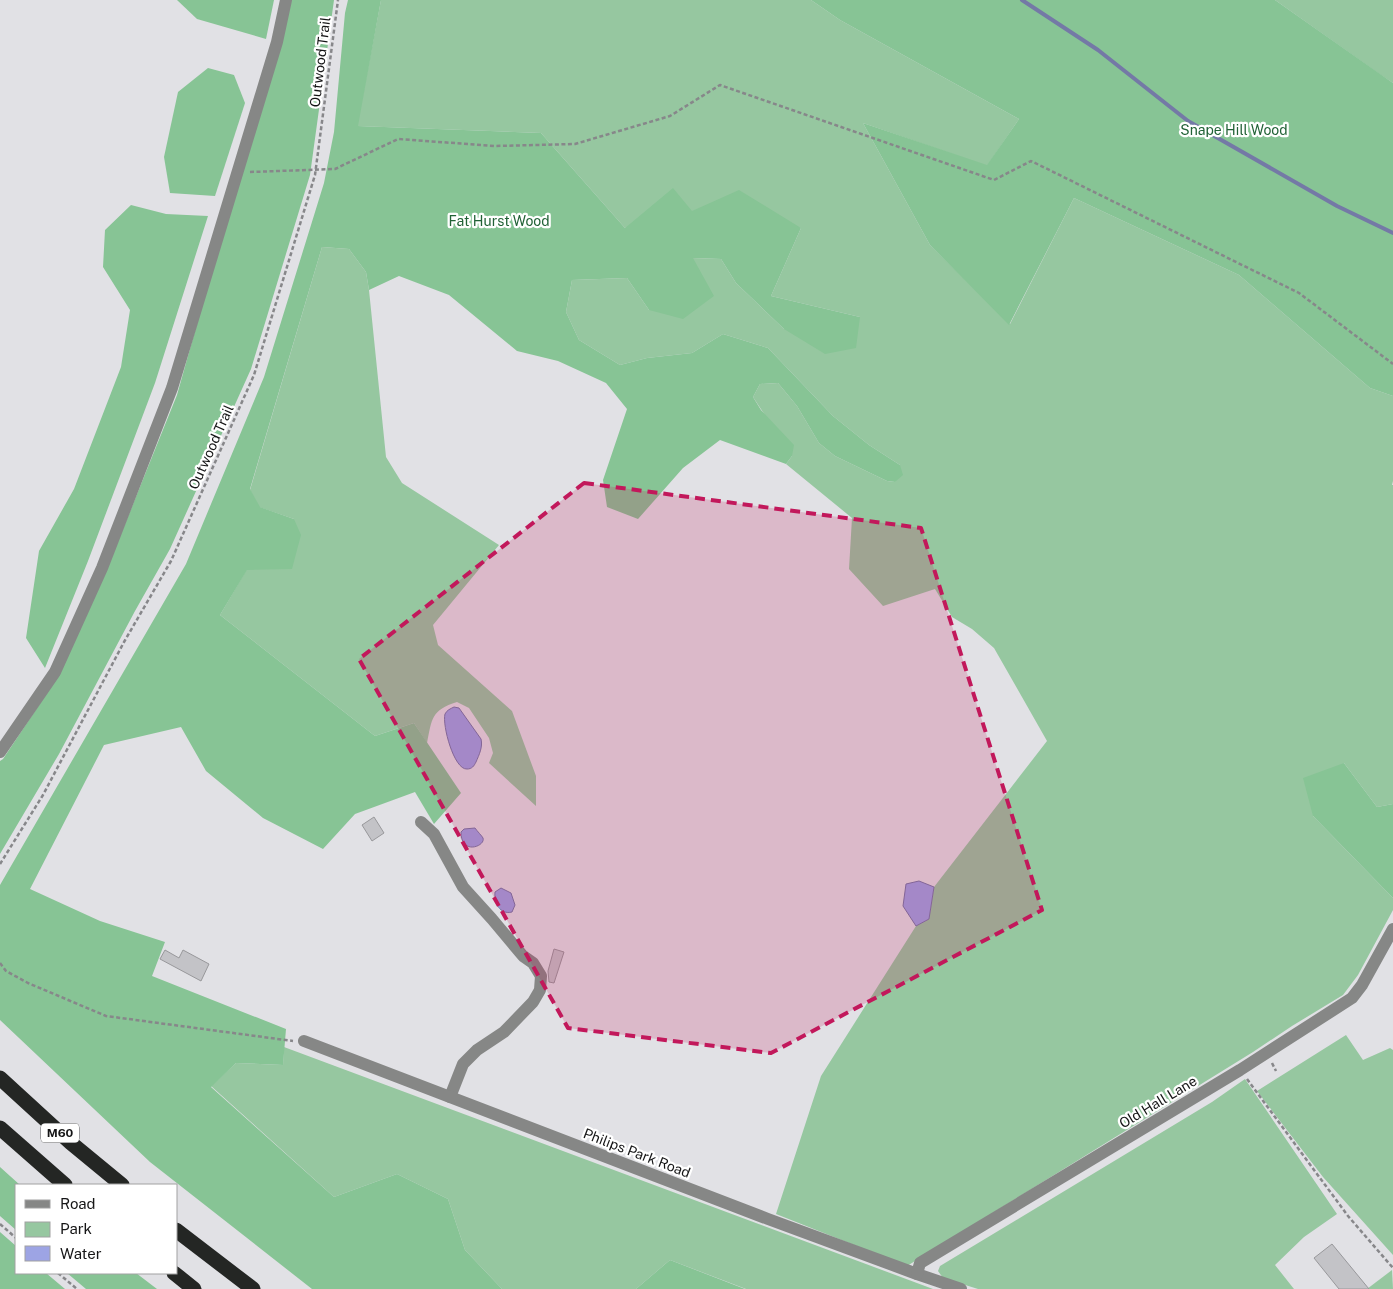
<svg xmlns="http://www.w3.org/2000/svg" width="1393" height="1289" viewBox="0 0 1393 1289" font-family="'Public Sans',sans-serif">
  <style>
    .green { fill: #96c7a0 }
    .forest { fill: #87c495 }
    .water { fill: #9da4e4; stroke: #7479a6 }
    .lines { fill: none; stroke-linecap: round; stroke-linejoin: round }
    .stream { stroke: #7479a6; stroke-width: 4 }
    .building { fill: #c3c3c7; stroke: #98989b }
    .path { stroke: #87878a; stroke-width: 2.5; stroke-dasharray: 4 2.5; stroke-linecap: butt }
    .minor { stroke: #868786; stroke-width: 12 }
    .highway { stroke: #242624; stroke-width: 15 }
    .marked { fill: #c2185b; fill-opacity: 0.2; stroke: #c2185b; stroke-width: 4; stroke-dasharray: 10 6; stroke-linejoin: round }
    .labels { text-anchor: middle; stroke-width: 4.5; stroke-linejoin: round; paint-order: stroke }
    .shield { fill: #fff; stroke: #5b5b5c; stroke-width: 1 }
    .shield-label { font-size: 12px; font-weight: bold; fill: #151516 }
    .street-label { font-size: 14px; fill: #151516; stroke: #fff }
    .park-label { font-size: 14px; fill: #216236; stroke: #fff }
  </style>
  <rect width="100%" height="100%" fill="#e1e1e5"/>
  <g class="green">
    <polygon points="381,0 811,0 840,20 1019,119 987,166 863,123 930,245 1010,324 1074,198 1239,275 1370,388 1393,396 1393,481 1392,485 1393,485 1393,804 1377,807 1344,763 1313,816 1393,898 1393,910 1358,975 1343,995 1292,1026 1253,1052 907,1266 776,1214 821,1076 916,926 929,919 934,887 1047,741 994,648 972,629 952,617 935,589 883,606 849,569 852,518 786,464 792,456 753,397 760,384 778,383 797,406 819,443 835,456 887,481 895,482 900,465 869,445 833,416 768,348 723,334 692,353 647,358 620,365 579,340 566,312 572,280 627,278 649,310 693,258 721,259 736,283 784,329 860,317 771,296 801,228 692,211 625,228 541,133 357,126"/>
    <polygon points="1275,0 1393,0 1393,83 1381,75"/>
    <path d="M322 247 349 249 366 272 369 290 386 457 402 483 499 545 433 625 438 645 512 711 536 776V806L489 763 493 753 489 738 469 708 457 702C431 710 432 719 427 743L414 723 375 736 220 615 247 569 294 519 259 507 250 490Z"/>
    <polygon points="1346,1035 1363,1060 1390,1048 1393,1050 1393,1255 1323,1177 1257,1091"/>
    <polygon points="284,1047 933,1289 746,1289 670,1260 636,1289 502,1289 465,1250 448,1199 397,1174 334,1197 211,1086 236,1063 283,1065"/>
    <polygon points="1245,1079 1337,1214 1304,1237 1275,1265 1294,1289 978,1289 943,1278 938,1271 940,1266 1212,1102"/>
    <polygon points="1392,1270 1393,1289 1367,1289"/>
  </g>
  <g class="forest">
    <polygon points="177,0 274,0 266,39 197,19"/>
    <polygon points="288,0 334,0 310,175 251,369 170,549 135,611 59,754 0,854 0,761 3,759 59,675 104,576 177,395"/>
    <polygon points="348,0 381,0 358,126 541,133 625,228 673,188 692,211 739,190 801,228 771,296 860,317 856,348 825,354 784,329 736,283 721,259 693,258 714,296 683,319 649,310 627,278 572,280 566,312 579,340 620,365 647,358 692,353 723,334 768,348 833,416 869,445 900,465 903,475 895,482 887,481 835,456 819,443 797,406 778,383 760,384 753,397 761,410 794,445 792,456 786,464 720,440 683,468 638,519 607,507 603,480 627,409 606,383 558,361 517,351 449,295 399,276 369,290 366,272 349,249 322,247 250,489 260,507 294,519 301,535 292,569 247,570 220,615 375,736 414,723 461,793 434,824 415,792 355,814 323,849 263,818 206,771 181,727 104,745 30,889 100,921 165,942 152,976 286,1029 283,1065 236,1063 211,1087 334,1197 397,1174 448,1199 465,1250 502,1289 312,1289 150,1162 0,1020 0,885 186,564 264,377 324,183 334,132 345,13"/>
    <polygon points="811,0 1275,0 1393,83 1393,396 1370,388 1239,275 1074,198 1009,325 930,245 863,123 987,165 1019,119 840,20"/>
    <polygon points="208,68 234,75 245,103 215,196 170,193 164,157 178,92"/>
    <polygon points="131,205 166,214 208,216 155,383 88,561 45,668 26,638 39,551 74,489 121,367 130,310 103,267 105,230"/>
    <polygon points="1344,763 1377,807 1393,804 1393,898 1313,816 1303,778"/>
    <polygon points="0,1167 20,1185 16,1185 16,1230 0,1216"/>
    <polygon points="0,1232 16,1246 16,1273 46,1273 65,1289 0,1289"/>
    <polygon points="670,1260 745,1289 746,1289 636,1289"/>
    <polygon points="67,1273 136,1273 157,1289 86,1289"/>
  </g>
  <g class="water">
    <path d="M454 707 459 708 481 739C483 747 479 755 476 762 474 766 472 769 467 769 454 770 442 725 445 714 447 710 450 709 454 707Z"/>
    <path d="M475 828C477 831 482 836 483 838 486 846 461 856 461 832L464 829Z"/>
    <polygon points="919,881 934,887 929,919 916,926 903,906 906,884"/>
    <path d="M501 888 511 893 515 905 512 912C500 915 494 903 495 892Z"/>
  </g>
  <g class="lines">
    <polyline class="stream" points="1022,0 1098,50 1188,121 1337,206 1393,233"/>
  </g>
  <g class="building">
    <polygon points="374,817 384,833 372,841 362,825"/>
    <polygon points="554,949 564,952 554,983 549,982 548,971"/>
    <polygon points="165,950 179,958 183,950 209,964 201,981 160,959"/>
    <polygon points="1332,1244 1369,1289 1339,1289 1314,1258"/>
  </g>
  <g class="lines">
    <g class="path">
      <polyline points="250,172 335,169 398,139 495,146 575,144 670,116 720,85 994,180 1031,161 1299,293 1393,364"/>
      <polyline points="0,864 43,795 124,642 171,561 254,375 315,175 338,0"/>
      <polyline points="0,963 6,971 28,983 106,1016 293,1041"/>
      <polyline points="1272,1063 1276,1071"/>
      <polyline points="1247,1079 1348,1216 1393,1268"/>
      <polyline points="0,1224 16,1238"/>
      <polyline points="58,1273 77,1289"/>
    </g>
    <g class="minor">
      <polyline points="0,752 55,672 102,568 172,388 277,42 286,0"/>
      <polyline points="421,822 434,834 463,887 492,919 523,956 533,963 541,976 540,990 533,1002 504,1032 477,1050 463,1064 450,1097"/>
      <polyline points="304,1041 768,1219 917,1274 961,1289"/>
      <polyline points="917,1274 920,1263 1240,1070 1352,998 1362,985 1393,929"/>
    </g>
    <g class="highway">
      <polyline points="0,1078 71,1143 122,1185"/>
      <polyline points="0,1128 65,1185"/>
      <polyline points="176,1230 253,1289"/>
      <polyline points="174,1273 194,1289"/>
    </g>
  </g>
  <path class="marked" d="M584 483 921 528 1042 910 771 1053 568 1028 359 659Z"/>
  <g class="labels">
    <rect class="shield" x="41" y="1123.5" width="38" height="19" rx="4"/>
    <g class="shield-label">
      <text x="60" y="1137">M60</text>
    </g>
    <g class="street-label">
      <text transform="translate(320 62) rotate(-83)" y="5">Outwood Trail</text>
      <text transform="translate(211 447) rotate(-66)" y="5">Outwood Trail</text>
      <text transform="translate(1158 1102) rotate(-31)" y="5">Old Hall Lane</text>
      <text transform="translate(637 1153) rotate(21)" y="5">Philips Park Road</text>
    </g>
    <g class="park-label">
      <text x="1234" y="135">Snape Hill Wood</text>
      <text x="499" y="226">Fat Hurst Wood</text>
    </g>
  </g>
  <rect x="15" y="1184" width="162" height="90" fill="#ffffff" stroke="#a1a1a2"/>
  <rect x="25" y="1200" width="25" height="8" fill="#868786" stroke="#a1a1a2"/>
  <text x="60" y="1209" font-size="15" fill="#151516">Road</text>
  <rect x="25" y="1222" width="25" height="15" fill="#96c7a0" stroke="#a1a1a2"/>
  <text x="60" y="1234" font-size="15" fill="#151516">Park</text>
  <rect x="25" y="1246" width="25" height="15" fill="#9da4e4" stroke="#a1a1a2"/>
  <text x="60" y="1259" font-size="15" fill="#151516">Water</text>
</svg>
